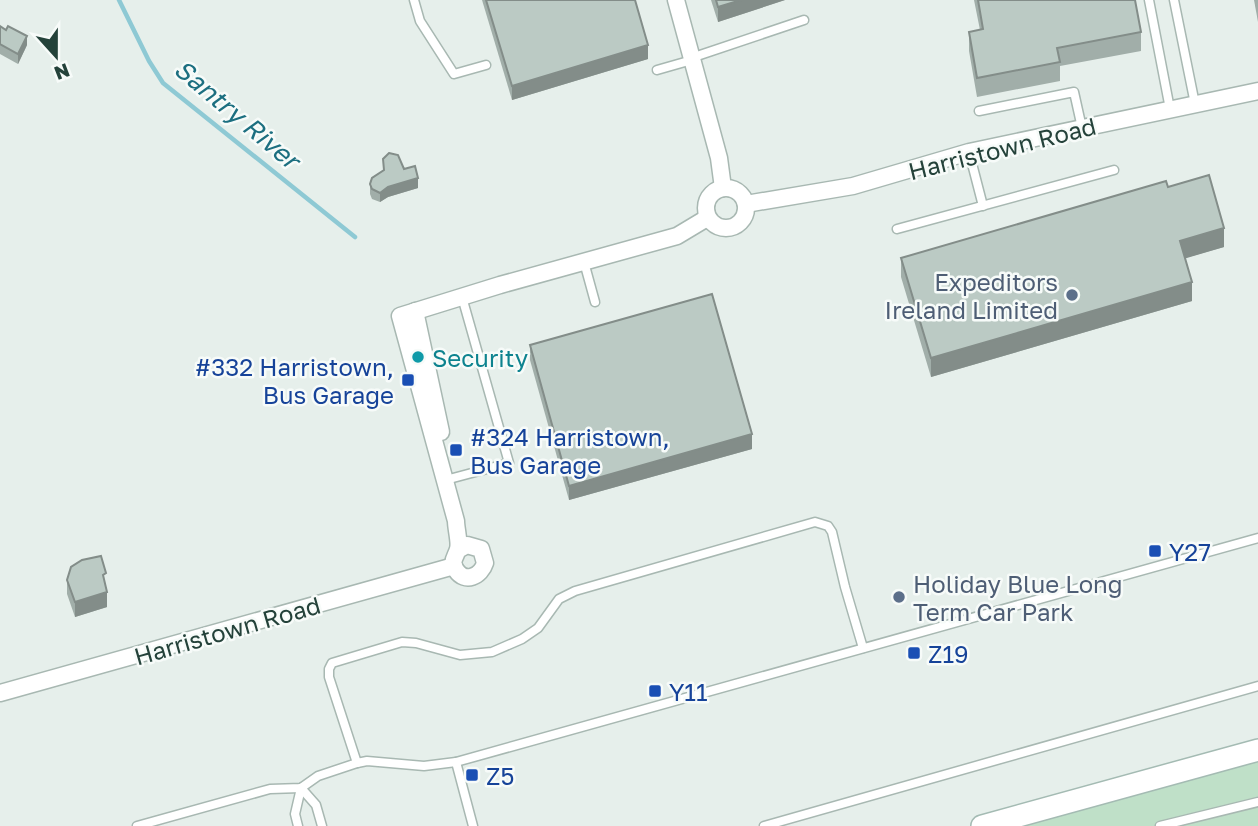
<svg xmlns="http://www.w3.org/2000/svg" width="1258" height="826" viewBox="0 0 1258 826" font-family="'Golos Text',sans-serif">
  <style>
    .green { fill: #bfe0c8 }
    .lines { fill: none; stroke-linecap: round; stroke-linejoin: round }
    .stream { stroke: #8ec9d4; stroke-width: 4.5 }
    .service-casing { stroke: #a8b8b2; stroke-width: 11 }
    .minor-casing { stroke: #a8b8b2; stroke-width: 19 }
    .secondary-casing { stroke: #a4bbb3; stroke-width: 24 }
    .service { stroke: #fff; stroke-width: 8 }
    .minor { stroke: #fff; stroke-width: 16 }
    .secondary { stroke: #fff; stroke-width: 21 }
    .wall { fill: #a1aea9 }
    .shaded-wall { fill: #838d89 }
    .building { fill: #bbcac4; stroke: #838d89; stroke-width: 2 }
    .service-dot { fill: #5c6f8a; stroke: #f7fbf9; stroke-width: 2.5 }
    .culture-dot { fill: #0f9aa8; stroke: #f7fbf9; stroke-width: 2.5 }
    .transit-dot { fill: #1a4fb4; stroke: #f7fbf9; stroke-width: 2.5 }
    .labels { text-anchor: middle; dominant-baseline: central; stroke-width: 5; stroke-linejoin: round; paint-order: stroke }
    .street-label { font-size: 24px; fill: #24423a; stroke: #f7fbf9 }
    .service-label { font-size: 24px; fill: #4e5e75; stroke: #f7fbf9; text-anchor: end }
    .culture-label { font-size: 24px; fill: #0d838f; stroke: #f7fbf9; text-anchor: start }
    .transit-label { font-size: 24px; fill: #164399; stroke: #f7fbf9; text-anchor: start }
    .water-label { font-size: 26px; font-style: italic; fill: #1c6f80; stroke: #f7fbf9 }
  </style>
  <rect width="100%" height="100%" fill="#e6efeb"/>
  <!-- green -->
  <path class="green" d="M1258,759V826H1015Z"/>
  <g class="lines">
    <!-- stream -->
    <path class="stream" d="M119,0L149,61L163,83L355,237"/>
    <!-- service casing -->
    <g class="service-casing">
      <g id="service">
        <path d="M414,0L420,21L454,74L486,65"/>
        <path d="M1149,0L1170,109"/>
        <path d="M1174,0L1195,104"/>
        <path d="M691,58L804,20"/>
        <path d="M657,70L692,60"/>
        <path d="M979,111L1074,92L1082,128"/>
        <path d="M969,152L983,206"/>
        <path d="M897,229L1114,170"/>
        <path d="M584,262L595,302"/>
        <path d="M453,478L509,463L462,297"/>
        <path d="M456,762L473,826"/>
        <path d="M357,763L329,677V669L332,663L402,642L416,643L460,655L492,652L522,639L538,628L559,599L575,591L815,522L828,526L832,532L845,587L863,648"/>
        <path d="M301,788L316,805L322,826"/>
        <path d="M137,826L270,789L301,788L318,776L357,763L367,761L424,766L456,762L1258,538"/>
        <path d="M298,826L295,814L301,788"/>
        <path d="M764,826L1258,686"/>
        <path d="M1160,826L1258,802"/>
      </g>
    </g>
    <!-- minor casing -->
    <g class="minor-casing">
      <g id="minor">
        <path d="M676,0L719,158L723,188"/>
        <circle cx="726" cy="208" r="20"/>
        <path d="M746,204L853,186L969,152L1258,91"/>
        <path d="M415,311L441,432"/>
        <path d="M458,550L467,545L481,549L485,563C481,576 465,584 456,570C450,561 456,557 458,549C460,542 456,529 456,521L400,316L500,285L677,236L707,218"/>
        <path d="M0,693L454,566"/>
      </g>
    </g>
    <!-- secondary casing -->
    <g class="secondary-casing">
      <path id="secondary" d="M982,826L1258,750"/>
    </g>
    <!-- service -->
    <use href="#service" class="service"/>
    <!-- minor -->
    <use href="#minor" class="minor"/>
    <!-- secondary -->
    <use href="#secondary" class="secondary"/>
  </g>
  <!-- wall -->
  <g class="wall">
    <path d="M482,0H635L648,59L512,100Z"/>
    <path d="M711,0H785L718,22Z"/>
    <path d="M974,0H1135L1141,32V51L1060,66V81L977,97L969,51V32L980,30Z"/>
    <path d="M1254,0H1258V22Z"/>
    <path d="M0,26L27,45L18,64L0,54Z"/>
    <path d="M383,159L404,169L418,188L388,197L380,202L372,199L370,194V184L383,171Z"/>
    <path d="M1168,187L1224,247L1185,258L1192,301L931,377L901,277V258Z"/>
    <path d="M530,345L752,449L569,500L530,360Z"/>
    <path d="M67,580L106,587L107,607L75,617L67,594Z"/>
  </g>
  <!-- shaded-wall -->
  <g class="shaded-wall">
    <path d="M741,0H785L718,22V7Z"/>
    <path d="M27,36V45L18,64V54Z"/>
    <path d="M648,45V59L512,100V86Z"/>
    <path d="M418,178V188L388,197L380,202V193L388,187Z"/>
    <path d="M1224,228V247L1180,260V241Z"/>
    <path d="M1192,282V301L931,377V358Z"/>
    <path d="M752,434V449L569,500V486Z"/>
    <path d="M107,592V607L75,617V602Z"/>
  </g>
  <!-- building -->
  <g class="building">
    <path d="M486,0H635L648,45L512,86Z"/>
    <path d="M716,0H741L718,7Z"/>
    <path d="M978,0H1135L1141,32L1057,48L1060,62L977,78L969,32L983,29Z"/>
    <path d="M0,26L6,30L8,26L27,36L18,54L0,44Z"/>
    <path d="M389,153L398,155L404,169L415,166L418,178L388,187L380,193L372,189L370,184L372,178L384,170L383,159Z"/>
    <path d="M1209,175L1224,228L1180,241L1192,282L931,358L901,258L1166,181L1168,187Z"/>
    <path d="M712,294L752,434L569,486L530,345Z"/>
    <path d="M101,556L106,573L103,575L107,592L75,602L67,580L71,567L82,560Z"/>
  </g>
  <!-- markers -->
  <g class="service-dot">
    <circle cx="1072" cy="295" r="7"/>
    <circle cx="899" cy="597" r="7"/>
  </g>
  <circle class="culture-dot" cx="418" cy="357" r="7"/>
  <g class="transit-dot">
    <rect x="401" y="373" width="14" height="14" rx="3.5"/>
    <rect x="449" y="443" width="14" height="14" rx="3.5"/>
    <rect x="1148" y="544" width="14" height="14" rx="3.5"/>
    <rect x="907" y="646" width="14" height="14" rx="3.5"/>
    <rect x="648" y="684" width="14" height="14" rx="3.5"/>
    <rect x="465" y="768" width="14" height="14" rx="3.5"/>
  </g>
  <g class="labels">
    <!-- street labels -->
    <g class="street-label">
      <text transform="translate(1002 148) rotate(-14)">Harristown Road</text>
      <text transform="translate(227 630) rotate(-16)">Harristown Road</text>
    </g>
    <!-- service labels -->
    <g class="service-label">
      <text x="1058" y="281">Expeditors<tspan x="1058" dy="28">Ireland Limited</tspan></text>
      <text x="913" y="583" text-anchor="start">Holiday Blue Long<tspan x="913" dy="28">Term Car Park</tspan></text>
    </g>
    <!-- culture labels -->
    <g class="culture-label">
      <text x="432" y="357">Security</text>
    </g>
    <!-- transit labels -->
    <g class="transit-label">
      <text x="394" y="366" text-anchor="end">#332 Harristown,<tspan x="394" dy="28">Bus Garage</tspan></text>
      <text x="470" y="436">#324 Harristown,<tspan x="470" dy="28">Bus Garage</tspan></text>
      <text x="1169" y="551">Y27</text>
      <text x="928" y="653">Z19</text>
      <text x="669" y="691">Y11</text>
      <text x="486" y="775">Z5</text>
    </g>
    <!-- water labels -->
    <g class="water-label">
      <text transform="translate(237 114) rotate(40)">Santry River</text>
    </g>
  </g>
  <!-- north arrow -->
  <g transform="translate(56 56) rotate(159)" stroke="#f7fbf9" stroke-width="5" paint-order="stroke">
  <path d="M0-5L12 26L0 18L-12 26Z" fill="#24423a"/>
  <text y="-10" font-size="19" font-weight="bold" text-anchor="middle" fill="#24423a">N</text>
  </g>
</svg>
